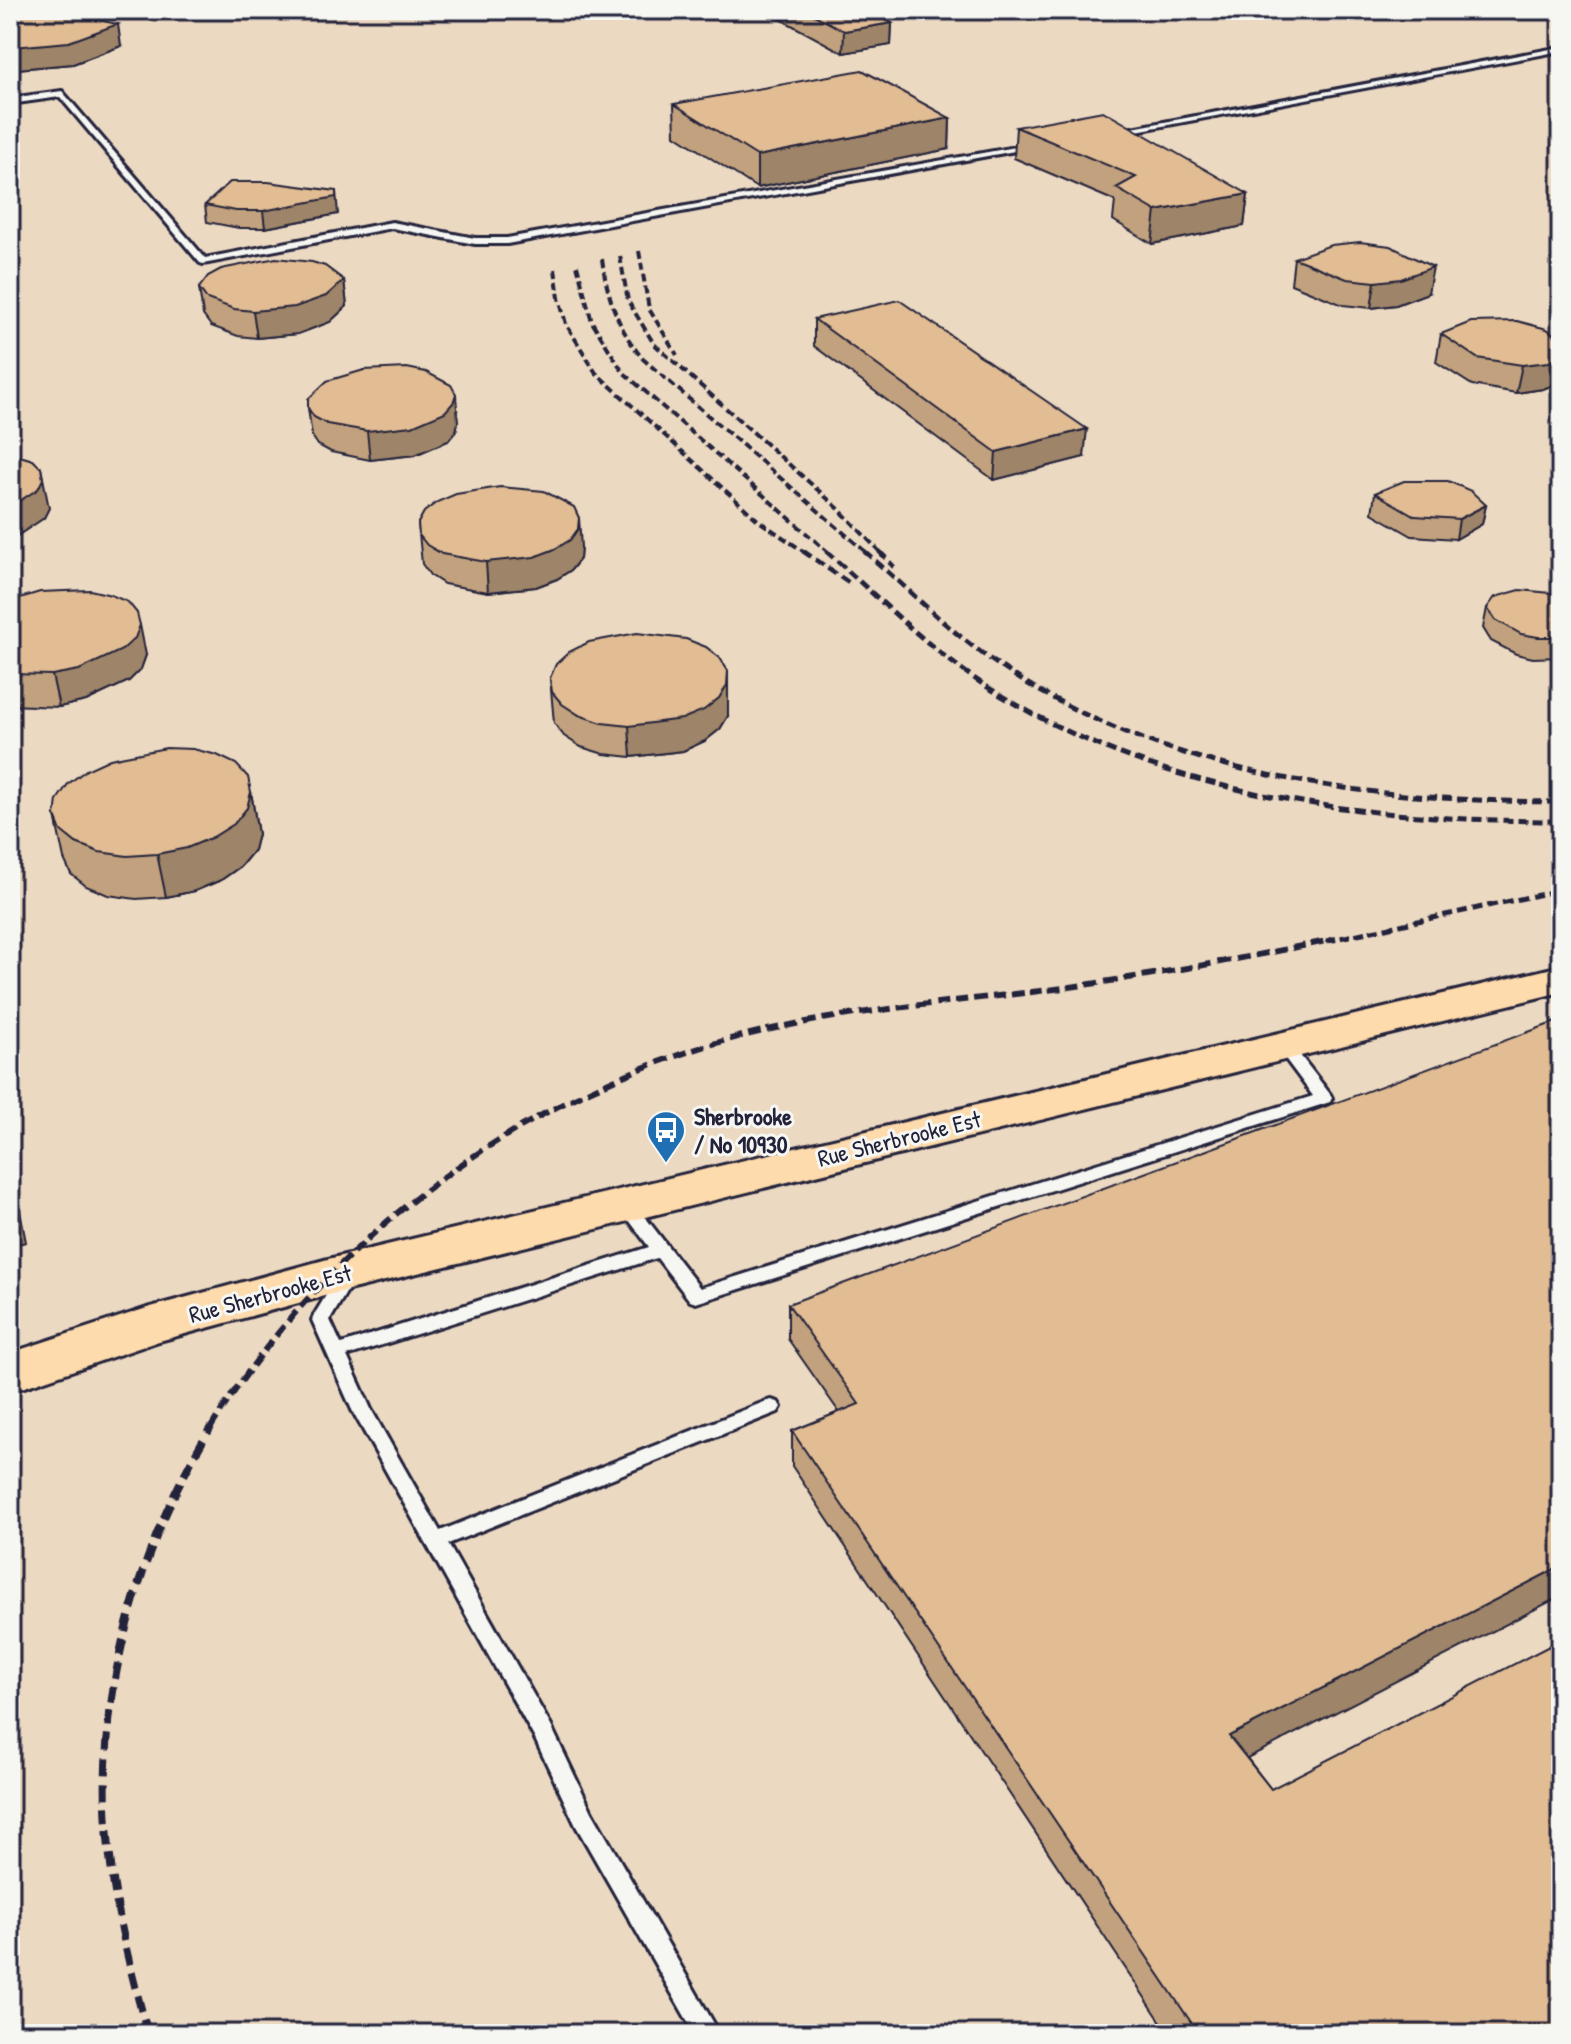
<svg xmlns="http://www.w3.org/2000/svg" width="1571" height="2044" viewBox="0 0 1571 2044" font-family="'Patrick Hand',sans-serif">
  <style>
    .built { fill: #ecd9c2 }
    .lines { fill: none; stroke-linecap: round; stroke-linejoin: round }
    .service-casing { stroke: #22223b; stroke-width: 6 }
    .primary-casing { stroke: #22223b; stroke-width: 6 }
    .service { fill: #f6f6f2; fill-rule: evenodd }
    .primary { fill: #fedbac; fill-rule: evenodd }
    .rail-far3 { stroke: #22223b; stroke-width: 4; stroke-dasharray: 8 4; stroke-linecap: butt }
    .rail-far2 { stroke: #22223b; stroke-width: 5; stroke-dasharray: 10 5; stroke-linecap: butt }
    .rail-far1 { stroke: #22223b; stroke-width: 6; stroke-dasharray: 13 6; stroke-linecap: butt }
    .rail { stroke: #22223b; stroke-width: 8; stroke-dasharray: 16 8; stroke-linecap: butt }
    .wall { fill: #c2a27e; stroke: #22223b; stroke-width: 2 }
    .shaded-wall { fill: #9e8467; stroke: #22223b; stroke-width: 2 }
    .building { fill: #e2bc93; stroke: #22223b; stroke-width: 2 }
    .labels { text-anchor: middle; dominant-baseline: central; stroke-width: 6; stroke-linejoin: round; paint-order: stroke }
    .poi-label { font-size: 24px; font-weight: bold; fill: #22223b; stroke: #f6f6f2; text-anchor: start }
    .street-label { font-size: 24px; fill: #22223b; stroke: #f6f6f2 }
  </style>
  <rect width="100%" height="100%" fill="#f0e5d6"/>
  <filter id="ink" filterUnits="userSpaceOnUse"><feTurbulence type="fractalNoise" baseFrequency=".0125" numOctaves="2"/><feDisplacementMap in="SourceGraphic" scale="16" xChannelSelector="R" yChannelSelector="G"/><feConvolveMatrix kernelMatrix="1 2 1 2 8 2 1 2 1" color-interpolation-filters="sRGB"/></filter>
  <g filter="url(#ink)">
    <!-- built -->
    <path class="built" d="M10,10H1561V893L1553,896L1561,895V2034H10Z"/>
    <g class="lines">
      <!-- service casing -->
      <g class="service-casing">
        <g id="service">
          <path d="M1561,47V51L1115,135L1111,132Z"/>
          <path d="M62,91L205,258L392,222L475,238H507L1033,144L1037,147L507,244H475L392,228L203,264L200,263L60,97L10,104V98Z"/>
          <path d="M1283,1040L1289,1041L1330,1094L1332,1098L1330,1102L696,1303L690,1301L657,1258L347,1356L371,1409L440,1531L764,1402L771,1400L778,1402L781,1407L778,1412L448,1544L551,1726L592,1812L720,2034H695L576,1826L535,1739L352,1410L312,1320L314,1315L342,1269H354L357,1274L330,1320L341,1344L649,1247L617,1204L620,1200H632L700,1288L1313,1096L1275,1045Z"/>
        </g>
      </g>
      <!-- primary casing -->
      <g class="primary-casing">
        <path id="primary" d="M1561,966V992L328,1295L159,1341L10,1392V1353L147,1308L328,1259Z"/>
      </g>
      <!-- service -->
      <use href="#service" class="service"/>
      <!-- primary -->
      <use href="#primary" class="primary"/>
      <!-- rail-far3 -->
      <g class="rail-far3">
        <path d="M639,251L649,309L677,355"/>
        <path d="M620,256L628,301L654,344L838,508L881,553"/>
        <path d="M602,259C607,297 618,329 643,359L867,553"/>
        <path d="M577,265L592,322L623,372L829,553"/>
        <path d="M555,269L559,298L566,324L596,373L759,521L806,553"/>
      </g>
      <!-- rail-far2 -->
      <g class="rail-far2">
        <path d="M803,551L849,583"/>
        <path d="M826,551C879,598 929,650 989,688C1158,796 1364,821 1561,821"/>
        <path d="M864,551C904,585 942,624 983,654C1149,775 1362,801 1561,802"/>
        <path d="M879,551L894,567"/>
        <path d="M1326,941L1561,890"/>
      </g>
      <!-- rail-far1 -->
      <path class="rail-far1" d="M210,1429C325,1241 513,1099 727,1040C836,1010 951,1003 1063,988C1155,975 1245,958 1336,939"/>
      <!-- rail -->
      <path class="rail" d="M148,2034C130,1970 114,1905 108,1838C95,1695 137,1549 211,1427"/>
    </g>
    <!-- wall -->
    <g class="wall">
      <path d="M764,10H867L892,23L891,45L843,53Z"/>
      <path d="M10,11L121,46L73,64L17,69L10,68Z"/>
      <path d="M674,104L950,118L949,149L757,188L675,135Z"/>
      <path d="M1016,127L1248,194L1244,226L1152,244L1113,220L1115,201L1014,158Z"/>
      <path d="M205,205L338,214L265,228H239L207,222Z"/>
      <path d="M1294,258L1428,293L1396,305L1371,308L1343,305L1291,284Z"/>
      <path d="M344,280L347,306L330,322L298,334L257,338L238,336L211,326L203,315L199,288Z"/>
      <path d="M814,319L1084,457L994,480L814,346Z"/>
      <path d="M1441,334L1561,340V382L1543,389L1516,393L1472,385L1436,362Z"/>
      <path d="M308,408L458,422L456,431L448,441L415,455L370,460L331,452L318,445L312,436Z"/>
      <path d="M1375,493L1486,505L1482,524L1456,539L1412,536L1372,513Z"/>
      <path d="M418,523L581,547L580,559L571,570L557,579L536,587L488,592L444,584L430,575L422,564Z"/>
      <path d="M1561,594V657L1533,658L1516,654L1491,641L1483,628L1487,608Z"/>
      <path d="M10,601L146,655L141,669L129,681L86,701L59,707L10,705Z"/>
      <path d="M550,678L728,716L720,729L705,741L683,751L631,757L604,754L581,747L564,736L554,723Z"/>
      <path d="M251,792L258,834L254,850L241,866L221,880L195,891L166,897L136,899L108,895L86,886L71,874L64,859L55,816Z"/>
      <path d="M788,1304L1247,1758L1271,1789L1561,2034H1169L792,1466V1431L839,1412L788,1339Z"/>
    </g>
    <!-- shaded-wall -->
    <g class="shaded-wall">
      <path d="M892,23L891,45L843,53L844,31Z"/>
      <path d="M118,24L121,46L73,64L17,69L13,47Z"/>
      <path d="M950,118L949,149L757,188V156Z"/>
      <path d="M336,191L338,214L265,228L263,211Z"/>
      <path d="M1248,194L1244,226L1152,244L1156,211Z"/>
      <path d="M1433,267L1428,293L1396,305L1371,308L1375,282Z"/>
      <path d="M344,280L347,306L330,322L298,334L257,338L253,311Z"/>
      <path d="M1561,357V382L1543,389L1516,393L1522,365Z"/>
      <path d="M456,394L458,422L456,431L448,441L415,455L370,460L367,431Z"/>
      <path d="M1087,429L1084,457L994,480L996,452Z"/>
      <path d="M41,468L49,508L44,518L14,538L10,539V507Z"/>
      <path d="M1486,505L1482,524L1456,539L1459,519Z"/>
      <path d="M579,518L581,547L580,559L571,570L557,579L536,587L488,592L486,562Z"/>
      <path d="M140,625L146,655L141,669L129,681L86,701L59,707L52,675Z"/>
      <path d="M728,671V716L720,729L705,741L683,751L631,757L629,726Z"/>
      <path d="M251,792L258,834L254,850L241,866L221,880L195,891L166,897L157,854Z"/>
      <path d="M11,1173L17,1196L26,1242L10,1246Z"/>
      <path d="M1561,1566V1596L1222,1771L1229,1736Z"/>
    </g>
    <!-- building -->
    <g class="building">
      <path d="M805,10H867L892,23L844,31Z"/>
      <path d="M10,11L66,14L118,24L69,42L13,47L10,46Z"/>
      <path d="M862,70L950,118L757,156L674,104Z"/>
      <path d="M1103,111L1248,194L1156,211L1116,188L1136,177L1016,127Z"/>
      <path d="M230,182H268L336,191V197L263,211H236L205,205Z"/>
      <path d="M1360,242L1390,246L1433,267L1401,279L1375,282L1347,279L1294,258L1331,245Z"/>
      <path d="M276,258L312,262L325,266L344,280L326,296L295,307L253,311L234,309L207,299L199,288L208,276L221,269Z"/>
      <path d="M899,300L1087,429L996,452L814,319Z"/>
      <path d="M1517,321L1547,329L1561,340V357L1549,362L1522,365L1477,358L1441,334L1471,322Z"/>
      <path d="M407,368L426,372L451,385L456,394L453,403L445,412L412,426L367,431L327,424L314,417L308,408V399L327,381L364,370Z"/>
      <path d="M10,453L33,460L41,468L43,479L38,489L10,507Z"/>
      <path d="M1404,481H1448L1471,491L1486,505L1459,519L1415,516L1375,493Z"/>
      <path d="M500,487L544,491L574,507L579,518L578,529L570,540L555,549L534,557L486,562L442,554L427,545L419,535L418,523L424,512L437,502L456,494Z"/>
      <path d="M90,590L111,595L128,602L137,613L140,625L135,638L122,650L79,670L52,675L10,674V601L40,592Z"/>
      <path d="M1520,590L1561,594V637H1538L1521,634L1496,620L1487,608L1495,597Z"/>
      <path d="M637,633L686,639L706,647L720,658L728,671L727,685L719,698L704,710L682,719L629,726L602,723L579,715L562,704L552,692L550,678L556,664L569,652L589,642Z"/>
      <path d="M166,748L193,749L217,755L236,764L248,777L251,792L247,808L234,824L213,837L187,848L157,854L127,856L99,852L76,843L61,831L55,816L57,800L68,784L86,770L110,759Z"/>
      <path d="M1561,1020V1566L1229,1736L1271,1789L1561,1640V2034H1199L792,1431L859,1404L788,1304Z"/>
      <path d="M10,1173H11L20,1219L10,1221Z"/>
    </g>
  </g>
  <!-- icons -->
  <defs>
    <g id="bus-pin" transform="scale(2)"><path d="M0 17L-7.5 6A9.5 9.5 0 1 1 7.5 6Z" fill="#1f6fb2" stroke="#f6f6f2"/><path d="M-5-6H5V4H4V6H2V4H-2V6H-4V4H-5ZM-3.5-4V0h7V-4ZM-3.5 1.2v1.5H-2V1.2ZM2 1.2v1.5H3.5V1.2Z" fill="#fff"/></g>
  </defs>
  <g fill-rule="evenodd">
    <use href="#bus-pin" x="666" y="1130"/>
  </g>
  <g class="labels">
    <!-- poi labels -->
    <g class="poi-label">
      <text x="694" y="1116">Sherbrooke<tspan x="694" dy="28">/ No 10930</tspan></text>
    </g>
    <!-- street labels -->
    <g class="street-label">
      <text transform="translate(899 1138) rotate(-14)">Rue Sherbrooke Est</text>
      <text transform="translate(270 1293) rotate(-15)">Rue Sherbrooke Est</text>
    </g>
  </g>
  <!-- margin -->
  <rect width="1571" height="2044" fill="none" stroke="#f6f6f2" stroke-width="40"/>
  <rect x="20" y="20" width="1531" height="2004" fill="none" stroke="#22223b" stroke-width="3" filter="url(#ink)"/>
</svg>
